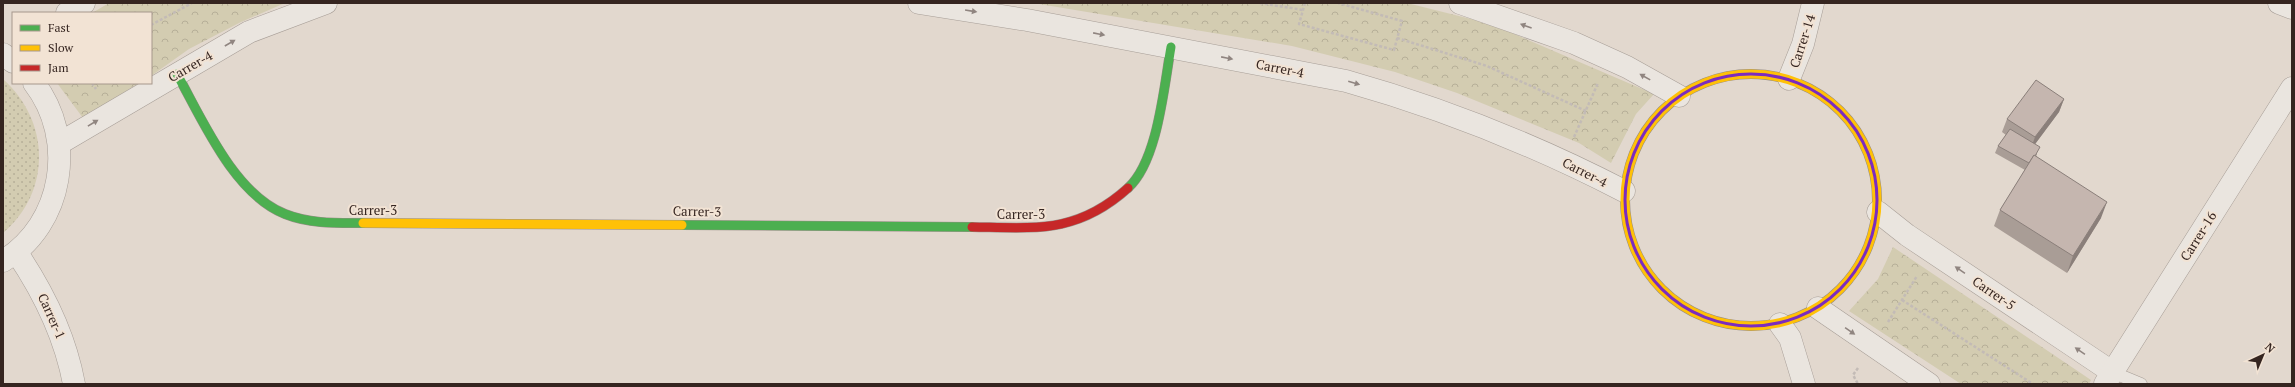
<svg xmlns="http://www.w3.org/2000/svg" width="2295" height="387" viewBox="0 0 2295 387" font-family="'PT Serif',serif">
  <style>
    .grass { fill: url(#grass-dots) }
    .park { fill: url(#park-crowns) }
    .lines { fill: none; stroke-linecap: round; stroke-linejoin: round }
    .lane-casing { stroke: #a79e97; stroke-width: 13 }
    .street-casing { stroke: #a79e97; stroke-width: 23 }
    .fast-casing { stroke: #978d86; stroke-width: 10 }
    .slow-casing { stroke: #978d86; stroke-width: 10 }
    .jam-casing { stroke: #978d86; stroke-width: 10 }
    .path { stroke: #c3bbb6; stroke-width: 2.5; stroke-dasharray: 3 2; stroke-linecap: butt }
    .lane { stroke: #eae5df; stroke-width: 12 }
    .street { stroke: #eae5df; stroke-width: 22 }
    .fast { stroke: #4caf50; stroke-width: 9 }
    .slow { stroke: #ffc107; stroke-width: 9 }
    .jam { stroke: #c62828; stroke-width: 9 }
    .wall { fill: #a99d96 }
    .shaded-wall { fill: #8a7f7a }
    .building { fill: #c5b6af; stroke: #8a7f7a }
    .oneway { fill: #908580 }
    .marked { fill: none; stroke: #7b2cbf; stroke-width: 3; stroke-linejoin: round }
    .labels { text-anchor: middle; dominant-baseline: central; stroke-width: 4; stroke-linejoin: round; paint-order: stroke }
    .street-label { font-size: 13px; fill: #352520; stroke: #f2e3d4 }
  </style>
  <defs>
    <pattern id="grass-dots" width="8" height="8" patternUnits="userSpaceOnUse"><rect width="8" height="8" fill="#d3ccb1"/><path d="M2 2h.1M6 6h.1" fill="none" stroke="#b6af98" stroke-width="1.8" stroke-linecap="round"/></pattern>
    <pattern id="park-crowns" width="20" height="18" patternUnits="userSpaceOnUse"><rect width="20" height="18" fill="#d3ccb1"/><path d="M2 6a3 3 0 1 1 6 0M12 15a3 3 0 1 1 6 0" fill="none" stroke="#b6af98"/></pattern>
  </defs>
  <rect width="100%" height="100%" fill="#e2d8ce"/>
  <!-- grass -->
  <path class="grass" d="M3,79C50,121 52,191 3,233Z"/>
  <!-- park -->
  <g class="park">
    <path d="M109,3H285L241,22L189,49L151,76V13H92Z"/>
    <path d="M1033,3H1407L1491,24L1654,94L1636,114L1611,163L1579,143L1457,93L1395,72L1292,46Z"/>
    <path d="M57,83H139L83,118Z"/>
    <path d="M1893,247L2091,380L2089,384H1961L1849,311L1878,279Z"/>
  </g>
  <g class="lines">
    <!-- lane casing -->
    <g class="lane-casing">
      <path id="lane" d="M2112,372L2141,384"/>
    </g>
    <!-- street casing -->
    <g class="street-casing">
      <g id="street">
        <path d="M919,3L1027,20L1346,81C1442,108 1535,145 1624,191"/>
        <path d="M1460,3L1574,43L1627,67L1679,96"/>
        <path d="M2279,3L2292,8"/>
        <path d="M67,13L84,3"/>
        <path d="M3,54L13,62"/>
        <path d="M1789,79L1803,44L1813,3"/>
        <path d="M60,143L249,32L326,3"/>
        <path d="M1878,212L1907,235L2112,372"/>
        <path d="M17,253C44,293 65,335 74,384"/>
        <path d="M3,261C64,224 77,139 34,83"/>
        <path d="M1818,308L1929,384"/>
        <path d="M1780,324L1790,338L1804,384"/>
        <path d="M2105,384L2292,88"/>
      </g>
    </g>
    <!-- fast casing -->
    <g class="fast-casing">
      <g id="fast">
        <path d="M177,74C202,119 234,194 285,214C310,224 337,223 363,223"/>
        <path d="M1128,188C1158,161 1164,86 1171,47"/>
        <path d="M682,225L972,227"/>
      </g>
    </g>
    <!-- slow casing -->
    <g class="slow-casing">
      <g id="slow">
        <circle cx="1751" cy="200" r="126"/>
        <path d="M363,223L682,225"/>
      </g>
    </g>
    <!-- jam casing -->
    <g class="jam-casing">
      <path id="jam" d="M972,227C1035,228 1077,234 1128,188"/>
    </g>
    <!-- path -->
    <g class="path">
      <path d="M1260,3L1303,10"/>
      <path d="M1305,3L1299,24L1394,50L1402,21L1338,3"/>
      <path d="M151,25L192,3"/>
      <path d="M1397,38L1487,66L1586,111"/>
      <path d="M92,83L96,89"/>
      <path d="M1574,137L1598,83"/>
      <path d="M1902,300L2033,384"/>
      <path d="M1888,322L1917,276"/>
      <path d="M1858,368L1853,375L1858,384"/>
    </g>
    <!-- lane -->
    <use href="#lane" class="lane"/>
    <!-- street -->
    <use href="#street" class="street"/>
    <!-- fast -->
    <use href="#fast" class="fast"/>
    <!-- slow -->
    <use href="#slow" class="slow"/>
    <!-- jam -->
    <use href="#jam" class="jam"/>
  </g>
  <!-- wall -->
  <path class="wall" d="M2064,99L2059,112L2035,144L2037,155L2036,156L2101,218L2067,273L1994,226L2000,210L2025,170L1995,153L1998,146L2006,135L2002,132L2007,119Z"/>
  <!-- shaded-wall -->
  <g class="shaded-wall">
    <path d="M2064,99L2059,112L2030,151L2035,137Z"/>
    <path d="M2107,202L2101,218L2067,273L2073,256Z"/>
  </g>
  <!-- building -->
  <g class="building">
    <path d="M2036,80L2064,99L2035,137L2007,119Z"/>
    <path d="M2010,129L2040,147L2035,156L2034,155L2029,163L1998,146Z"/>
    <path d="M2034,155L2107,202L2073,256L2000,210Z"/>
  </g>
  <!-- one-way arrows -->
  <defs><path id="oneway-solid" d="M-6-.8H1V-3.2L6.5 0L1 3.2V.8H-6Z"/></defs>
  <g class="oneway">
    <use href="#oneway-solid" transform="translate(971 11) rotate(9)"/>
    <use href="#oneway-solid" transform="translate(1526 26) rotate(-160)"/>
    <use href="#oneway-solid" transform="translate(1099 34) rotate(11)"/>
    <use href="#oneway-solid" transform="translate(230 43) rotate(-30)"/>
    <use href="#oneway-solid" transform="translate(1227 58) rotate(11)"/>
    <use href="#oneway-solid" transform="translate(1645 77) rotate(-151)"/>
    <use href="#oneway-solid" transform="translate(1354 83) rotate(16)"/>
    <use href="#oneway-solid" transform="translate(93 123) rotate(-31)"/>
    <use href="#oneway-solid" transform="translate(1960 270) rotate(-146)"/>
    <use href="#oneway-solid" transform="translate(1850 331) rotate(35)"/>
    <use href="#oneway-solid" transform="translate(2080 351) rotate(-146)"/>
  </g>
  <!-- marked area -->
  <path class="marked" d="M1625 200a126 126 0 1 1 252 0a126 126 0 1 1-252 0Z"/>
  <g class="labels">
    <!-- street labels -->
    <g class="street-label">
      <text transform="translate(1802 41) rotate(-72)">Carrer-14</text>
      <text transform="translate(190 66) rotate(-30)">Carrer-4</text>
      <text transform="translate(1280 68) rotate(11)">Carrer-4</text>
      <text transform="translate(1585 172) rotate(27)">Carrer-4</text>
      <text x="373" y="210">Carrer-3</text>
      <text transform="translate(697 211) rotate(1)">Carrer-3</text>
      <text x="1021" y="214">Carrer-3</text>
      <text transform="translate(2198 236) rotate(-58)">Carrer-16</text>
      <text transform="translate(1994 293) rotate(34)">Carrer-5</text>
      <text transform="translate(52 316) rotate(66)">Carrer-1</text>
    </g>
  </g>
  <!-- border -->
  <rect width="2295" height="387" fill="none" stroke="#352520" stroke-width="8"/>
  <!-- legend -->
  <rect x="12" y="12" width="140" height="72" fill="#f2e3d4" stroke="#a6978c"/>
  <rect x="20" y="25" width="20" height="6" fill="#4caf50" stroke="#a6978c"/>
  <text x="48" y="32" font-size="12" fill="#352520">Fast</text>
  <rect x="20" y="45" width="20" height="6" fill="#ffc107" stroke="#a6978c"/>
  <text x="48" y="52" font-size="12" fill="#352520">Slow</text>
  <rect x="20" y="65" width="20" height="6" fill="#c62828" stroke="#a6978c"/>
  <text x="48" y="72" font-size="12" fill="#352520">Jam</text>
  <!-- north arrow -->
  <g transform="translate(2263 355) rotate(44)" stroke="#f2e3d4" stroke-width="3" paint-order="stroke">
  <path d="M0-3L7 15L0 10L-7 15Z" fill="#352520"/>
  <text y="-6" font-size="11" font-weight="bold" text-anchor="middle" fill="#352520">N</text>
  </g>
</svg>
